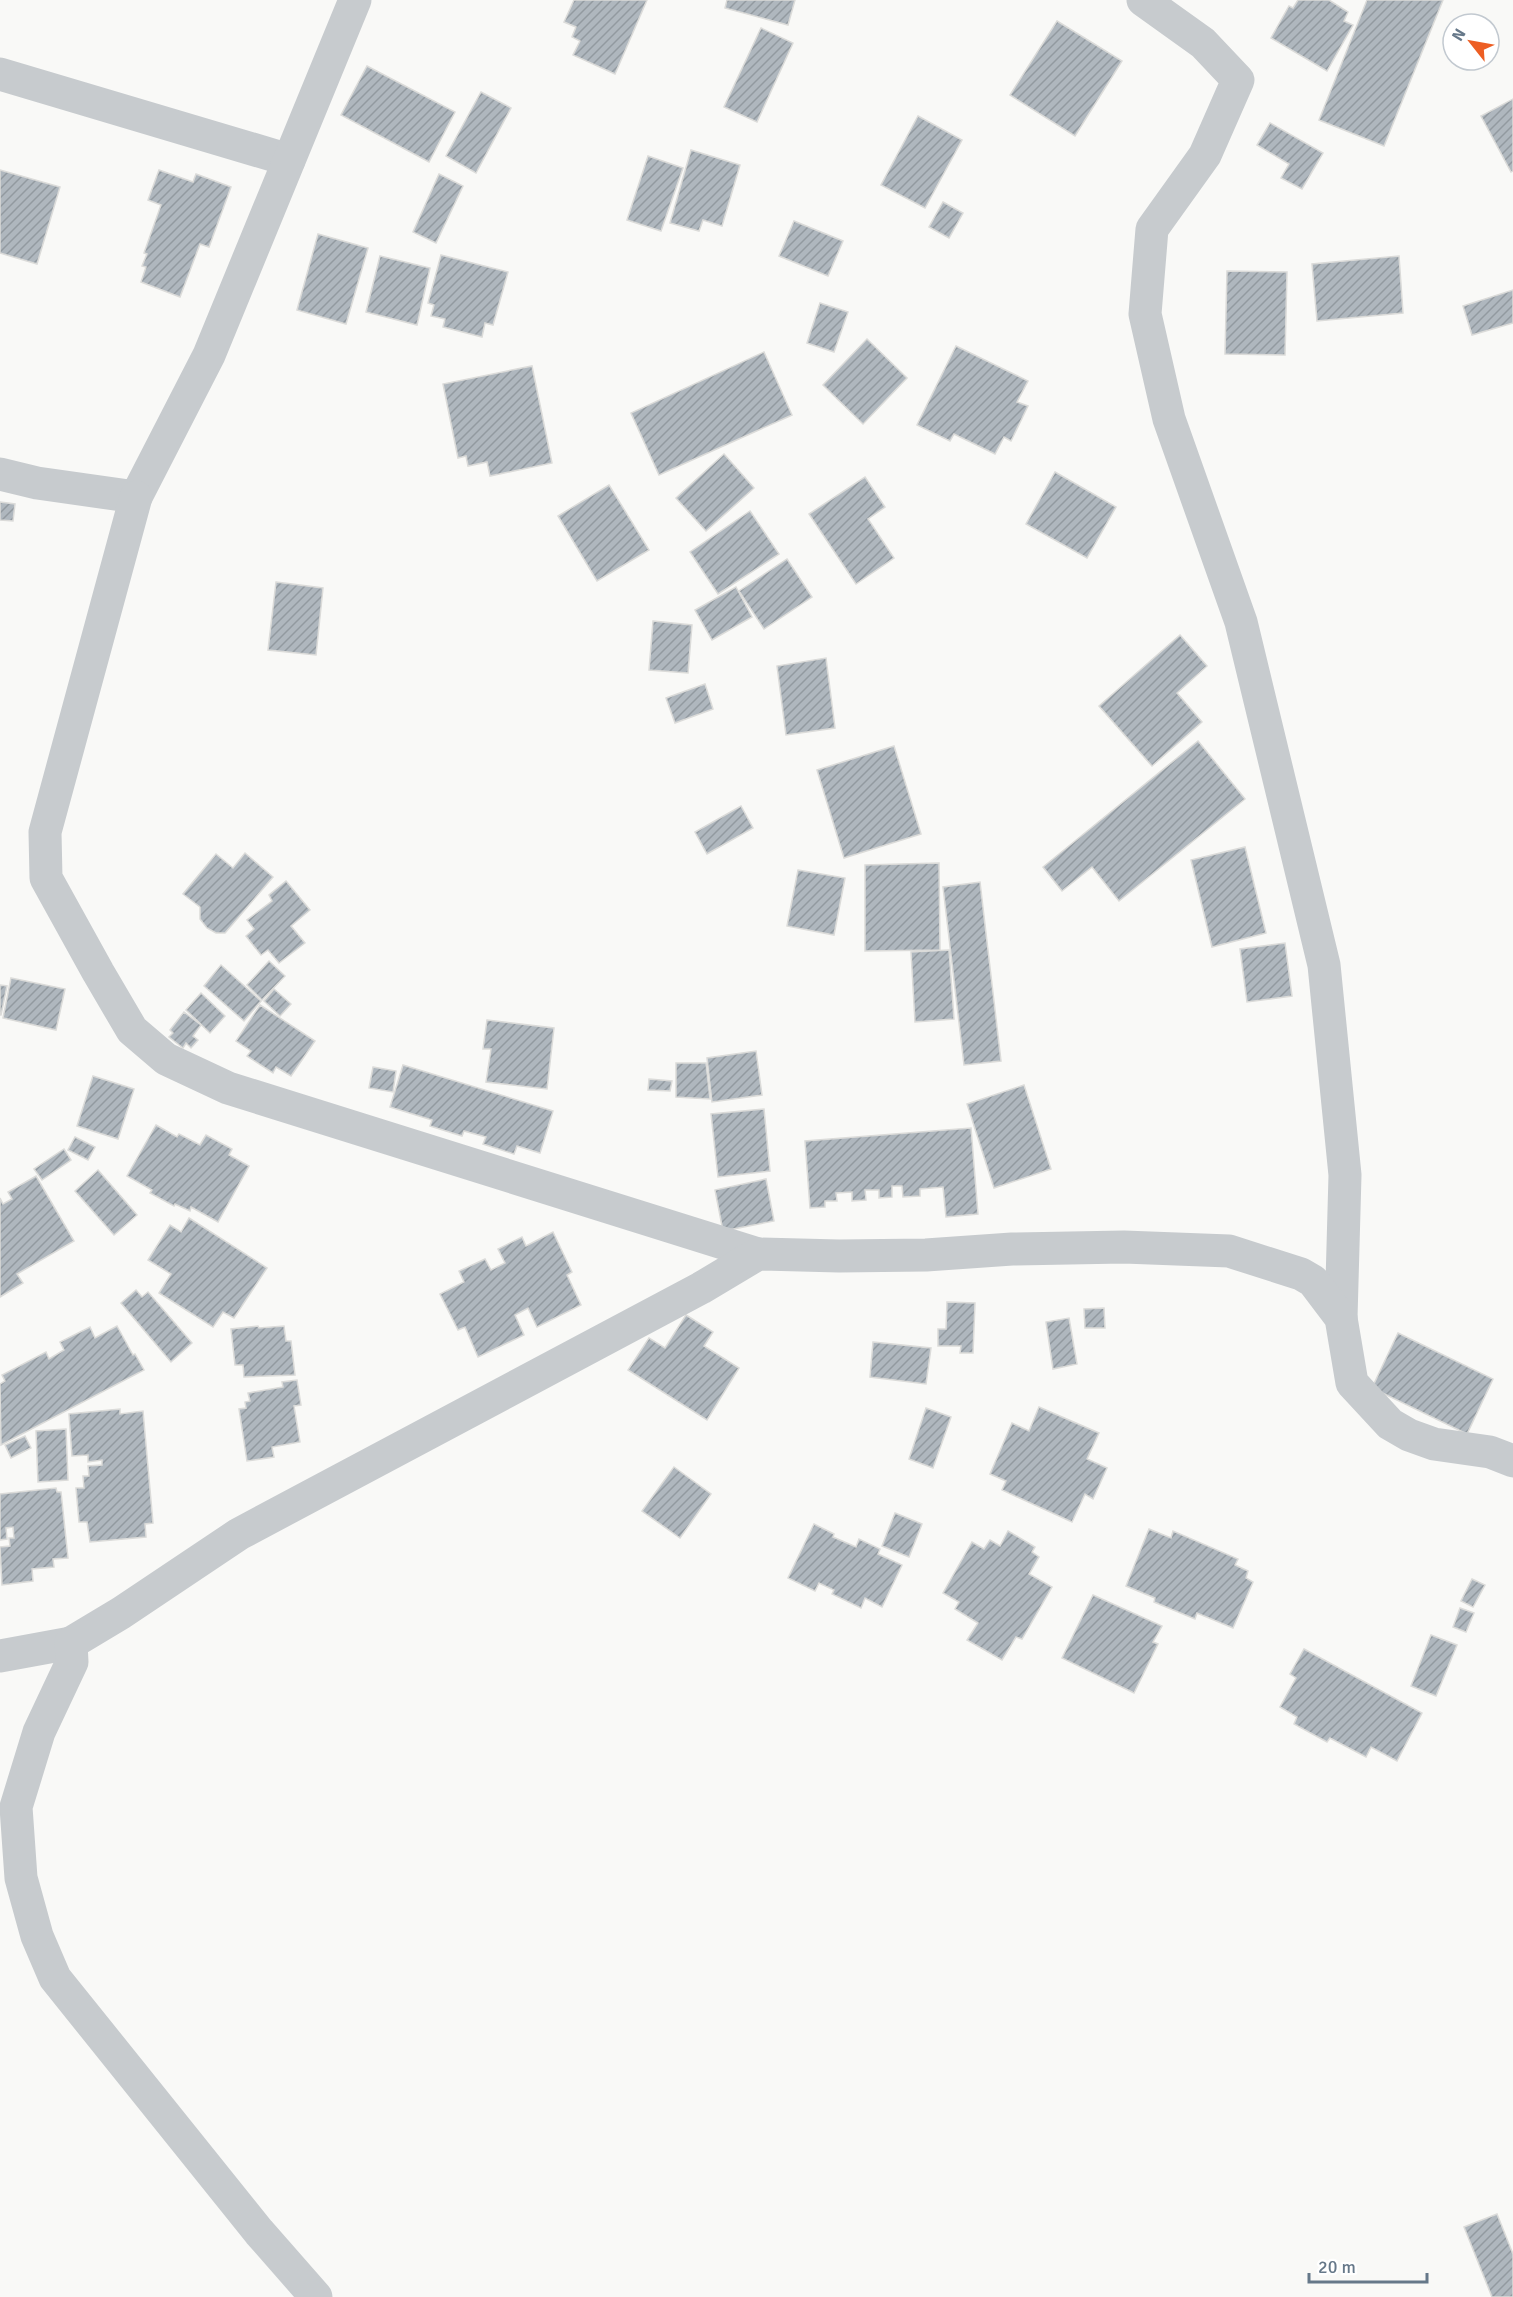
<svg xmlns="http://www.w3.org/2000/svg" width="1513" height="2297" viewBox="0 0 1513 2297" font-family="Signika,sans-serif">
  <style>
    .building { fill: url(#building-hatch); stroke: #dbdbd9; stroke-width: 1.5 }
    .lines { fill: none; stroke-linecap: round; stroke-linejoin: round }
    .street { stroke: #c7cbce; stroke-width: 33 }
  </style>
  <defs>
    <pattern id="building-hatch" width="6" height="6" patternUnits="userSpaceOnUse" patternTransform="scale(1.5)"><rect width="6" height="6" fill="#afb7be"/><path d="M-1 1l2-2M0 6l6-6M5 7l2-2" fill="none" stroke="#929aa0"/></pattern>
  </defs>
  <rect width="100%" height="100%" fill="#f9f9f7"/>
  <!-- building -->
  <g class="building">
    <path d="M574,0H647L615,74L573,55L580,41L572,37L576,27L564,22Z"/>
    <path d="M727,0H795L788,25L725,8Z"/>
    <path d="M1298,0H1329L1348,12L1344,21L1353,25L1327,71L1271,38L1289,6L1293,8Z"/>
    <path d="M1367,0H1443L1384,146L1319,120Z"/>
    <path d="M1057,21L1122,61L1075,136L1010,95Z"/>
    <path d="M761,28L793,43L757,122L724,107Z"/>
    <path d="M367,66L455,112L429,162L341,115Z"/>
    <path d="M481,92L511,108L476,173L446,156Z"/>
    <path d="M1513,99V171L1511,172L1481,116Z"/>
    <path d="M918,116L962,140L925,208L881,185Z"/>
    <path d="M1270,123L1323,153L1302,189L1281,178L1289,164L1257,145Z"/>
    <path d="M691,150L740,165L722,226L703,220L699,231L670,223Z"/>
    <path d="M648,156L683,168L661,231L627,220Z"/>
    <path d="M0,170L60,187L37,264L0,253Z"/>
    <path d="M159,170L193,182L196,174L231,187L209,247L200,244L180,297L141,282L146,267L142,266L147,254L144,253L161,205L148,200Z"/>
    <path d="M439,174L463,186L436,243L413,232Z"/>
    <path d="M943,202L963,213L949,238L929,227Z"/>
    <path d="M794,221L843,241L828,276L779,256Z"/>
    <path d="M318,234L368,248L346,324L297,310Z"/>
    <path d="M441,255L508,272L493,325L485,323L482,337L443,327L445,319L431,316L434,305L428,303Z"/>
    <path d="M380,256L430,268L417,325L366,312Z"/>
    <path d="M1399,256L1403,313L1317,321L1312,264Z"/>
    <path d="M1227,271L1287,272L1285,355L1225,354Z"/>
    <path d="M1513,290V323L1472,335L1463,306Z"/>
    <path d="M820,303L848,312L834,352L807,343Z"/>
    <path d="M867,339L907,378L863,424L823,385Z"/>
    <path d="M956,346L1028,381L1017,402L1028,406L1011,441L1004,437L995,454L954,434L950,441L917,425Z"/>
    <path d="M764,352L792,415L659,475L631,413Z"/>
    <path d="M532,366L552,463L490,476L487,462L468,466L466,456L458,458L443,384Z"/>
    <path d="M724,454L754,488L706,531L676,498Z"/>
    <path d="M1055,472L1116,507L1087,558L1026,524Z"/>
    <path d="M865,477L885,507L868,519L894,558L856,584L809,514Z"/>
    <path d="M609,485L649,550L597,581L558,516Z"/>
    <path d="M0,502L15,504L13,521L0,520Z"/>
    <path d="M750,511L779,554L718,594L690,552Z"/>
    <path d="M787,559L812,597L764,629L739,591Z"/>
    <path d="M276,582L323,588L316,655L268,650Z"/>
    <path d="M736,587L752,617L712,640L695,610Z"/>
    <path d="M653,621L692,625L688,673L649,670Z"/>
    <path d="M1180,635L1207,666L1177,693L1202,722L1152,766L1099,706Z"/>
    <path d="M826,658L835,728L786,735L777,666Z"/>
    <path d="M705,684L713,709L675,723L666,698Z"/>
    <path d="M1198,741L1245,799L1119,901L1092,867L1062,891L1043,867Z"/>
    <path d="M894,746L921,834L844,858L817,770Z"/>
    <path d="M741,806L753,828L707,854L695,832Z"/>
    <path d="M1245,847L1266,933L1212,947L1191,860Z"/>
    <path d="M245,853L273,877L225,933H216L207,928L200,919V907L183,894L216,854L233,868Z"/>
    <path d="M939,863L940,950L865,951V865Z"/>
    <path d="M798,870L845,878L834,935L787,926Z"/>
    <path d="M286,881L310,910L291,926L305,943L279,963L268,950L261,955L246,936L254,929L247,920L272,901L269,895Z"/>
    <path d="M980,882L1001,1061L964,1065L943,887Z"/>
    <path d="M1285,943L1292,996L1247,1002L1240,949Z"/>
    <path d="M949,950L954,1019L915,1022L911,952Z"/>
    <path d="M269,961L285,976L262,1000L247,985Z"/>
    <path d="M221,965L261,1001L244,1021L204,986Z"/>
    <path d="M11,978L65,989L56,1030L3,1018Z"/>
    <path d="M0,985L7,986L1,1015H0Z"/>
    <path d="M274,989L291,1004L280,1016L264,1001Z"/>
    <path d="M201,993L225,1016L210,1033L186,1010Z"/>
    <path d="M260,1005L315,1041L291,1076L276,1067L273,1073L247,1056L251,1051L236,1041Z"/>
    <path d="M184,1012L201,1025L193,1036L198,1040L191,1048L186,1043L183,1048L169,1037L173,1033L170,1030Z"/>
    <path d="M487,1020L554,1028L547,1089L486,1082L491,1049H483Z"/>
    <path d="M756,1051L762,1095L712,1102L707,1058Z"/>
    <path d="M676,1063H706L710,1099L676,1097Z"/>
    <path d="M403,1065L553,1111L540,1153L517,1146L514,1154L483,1144L486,1137L464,1131L462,1136L430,1126L432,1120L390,1107Z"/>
    <path d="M373,1067L396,1071L393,1092L369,1088Z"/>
    <path d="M93,1076L134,1089L118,1139L77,1126Z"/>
    <path d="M649,1079L672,1081L670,1091L648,1090Z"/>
    <path d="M1024,1085L1051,1169L994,1188L967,1104Z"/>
    <path d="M764,1109L770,1171L718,1177L711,1114Z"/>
    <path d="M156,1125L177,1137L179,1134L200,1145L206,1135L232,1149L229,1155L249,1166L218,1222L191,1207L190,1211L175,1204L174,1206L150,1193L152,1190L127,1176Z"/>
    <path d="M971,1128L978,1214L946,1217L943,1187L920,1189V1196L903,1197L902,1186H892V1197L879,1198V1190H865L866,1200L852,1201V1192L836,1193L837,1201H825V1207L810,1208L805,1141Z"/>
    <path d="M75,1137L95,1147L88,1160L68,1150Z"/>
    <path d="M64,1149L71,1160L42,1180L34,1169Z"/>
    <path d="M98,1170L137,1215L114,1235L75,1191Z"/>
    <path d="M36,1176L74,1241L17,1274L23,1283L0,1297V1198L3,1204L12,1199L8,1192Z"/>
    <path d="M766,1179L774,1221L723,1231L715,1190Z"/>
    <path d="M189,1218L267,1268L234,1318L223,1312L213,1327L159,1293L171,1274L148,1260L170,1225L181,1232Z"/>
    <path d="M553,1232L572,1272L567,1275L581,1305L537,1327L528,1308L515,1315L524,1335L478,1357L465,1327L458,1330L440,1294L464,1282L459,1271L485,1259L491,1270L505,1263L498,1249L522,1237L526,1246Z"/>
    <path d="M136,1290L142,1297L148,1292L192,1343L171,1362L121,1303Z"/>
    <path d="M947,1302L975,1303L973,1353H960L961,1346H938V1329H946Z"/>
    <path d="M1104,1308L1105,1328H1085L1084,1309Z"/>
    <path d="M686,1315L713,1332L704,1346L739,1368L707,1420L628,1370L649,1338L665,1348Z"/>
    <path d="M1069,1318L1077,1364L1053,1369L1046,1322Z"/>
    <path d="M117,1326L133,1355L135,1354L144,1370L1,1445L0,1384L5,1381L2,1375L46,1352L49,1359L64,1350L60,1342L90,1327L95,1338Z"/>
    <path d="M258,1326L259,1328L284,1326L286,1341H291L295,1375L244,1377L243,1365H235L231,1329Z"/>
    <path d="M1398,1333L1493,1379L1467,1434L1372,1388Z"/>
    <path d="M873,1342L931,1348L926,1384L870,1377Z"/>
    <path d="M297,1380L301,1405L294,1406L300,1442L272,1447L274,1457L247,1461L239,1409L246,1408L245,1402L250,1401L248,1393L283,1387L282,1382Z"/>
    <path d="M1039,1407L1099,1433L1087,1459L1107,1468L1093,1499L1085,1494L1072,1522L1002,1490L1006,1481L990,1474L1012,1423L1029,1431Z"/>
    <path d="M926,1408L951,1417L933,1468L909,1459Z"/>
    <path d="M120,1409V1414L143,1411L153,1523L145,1524L146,1537L90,1542L87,1522H79L76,1488H84L83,1476H89L88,1466L102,1465V1460L88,1462V1455L72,1456L69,1414Z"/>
    <path d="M66,1429L68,1480L38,1482L36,1431Z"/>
    <path d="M25,1436L31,1448L11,1458L5,1445Z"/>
    <path d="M674,1467L711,1494L680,1538L642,1511Z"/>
    <path d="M56,1488L57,1492H61L68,1558L53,1559L54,1567L32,1569L33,1581L2,1585L0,1547L10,1546L9,1538H14L13,1527L6,1528L7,1539L0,1540V1494Z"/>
    <path d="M895,1513L922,1524L909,1557L882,1546Z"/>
    <path d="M814,1524L834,1534L833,1537L856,1547L859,1539L880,1549L878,1554L902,1565L882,1607L865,1598L861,1608L832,1594L834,1590L819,1583L815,1591L788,1578Z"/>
    <path d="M1149,1529L1171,1538L1173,1531L1238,1559L1235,1565L1248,1571L1246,1578L1253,1582L1233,1628L1197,1613L1195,1619L1154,1602L1155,1598L1126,1586Z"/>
    <path d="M1008,1531L1035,1547L1032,1552L1039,1557L1029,1574L1052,1587L1022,1639L1016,1637L1002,1660L967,1640L978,1623L955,1609L959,1602L943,1593L972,1542L984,1549L990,1540L1000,1546Z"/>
    <path d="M1472,1579L1485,1585L1473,1607L1461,1601Z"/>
    <path d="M1093,1595L1162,1626L1153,1642L1158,1644L1134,1693L1062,1658Z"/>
    <path d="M1460,1608L1474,1613L1466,1632L1453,1627Z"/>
    <path d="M1431,1635L1457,1645L1436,1696L1411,1686Z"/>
    <path d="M1304,1649L1422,1713L1397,1761L1371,1747L1366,1757L1330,1738L1327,1742L1294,1724L1297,1717L1280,1707L1296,1678L1290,1674Z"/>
    <path d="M1497,2214L1513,2254V2297H1492L1464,2227Z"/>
  </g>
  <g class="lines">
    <!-- street -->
    <g class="street">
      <path d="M1143,0L1203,43L1238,80L1205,155L1152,229L1145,314L1169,419L1241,622L1324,965L1345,1175L1341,1318"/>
      <path d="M0,74L289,160"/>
      <path d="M0,474L37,483L136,497L209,355L355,0"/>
      <path d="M136,497L45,832L46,878L98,972L132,1030L166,1059L228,1088L758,1254"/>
      <path d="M0,1656L71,1643"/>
      <path d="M316,2297L259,2232L55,1978L37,1936L21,1878L16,1807L39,1732L72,1662L71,1643L121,1613L239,1534L701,1288L758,1254L839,1256L926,1255L1012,1249L1124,1247L1229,1251L1301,1274L1313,1281L1341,1318L1352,1383L1390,1424L1409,1435L1434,1444L1490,1452L1513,1461"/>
    </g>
  </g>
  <!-- north arrow -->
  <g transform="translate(1471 42) rotate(301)"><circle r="28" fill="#ffffff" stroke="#c2c9d0" stroke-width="1.5"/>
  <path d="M0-4.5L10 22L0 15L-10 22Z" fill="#ed5e23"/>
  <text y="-9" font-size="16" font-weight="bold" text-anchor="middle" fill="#667889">N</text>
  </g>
  <!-- scale -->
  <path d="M1309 2273v9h118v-9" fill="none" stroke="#667889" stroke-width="3"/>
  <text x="1318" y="2273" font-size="18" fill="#667889" stroke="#ffffff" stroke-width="4.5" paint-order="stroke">20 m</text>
</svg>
